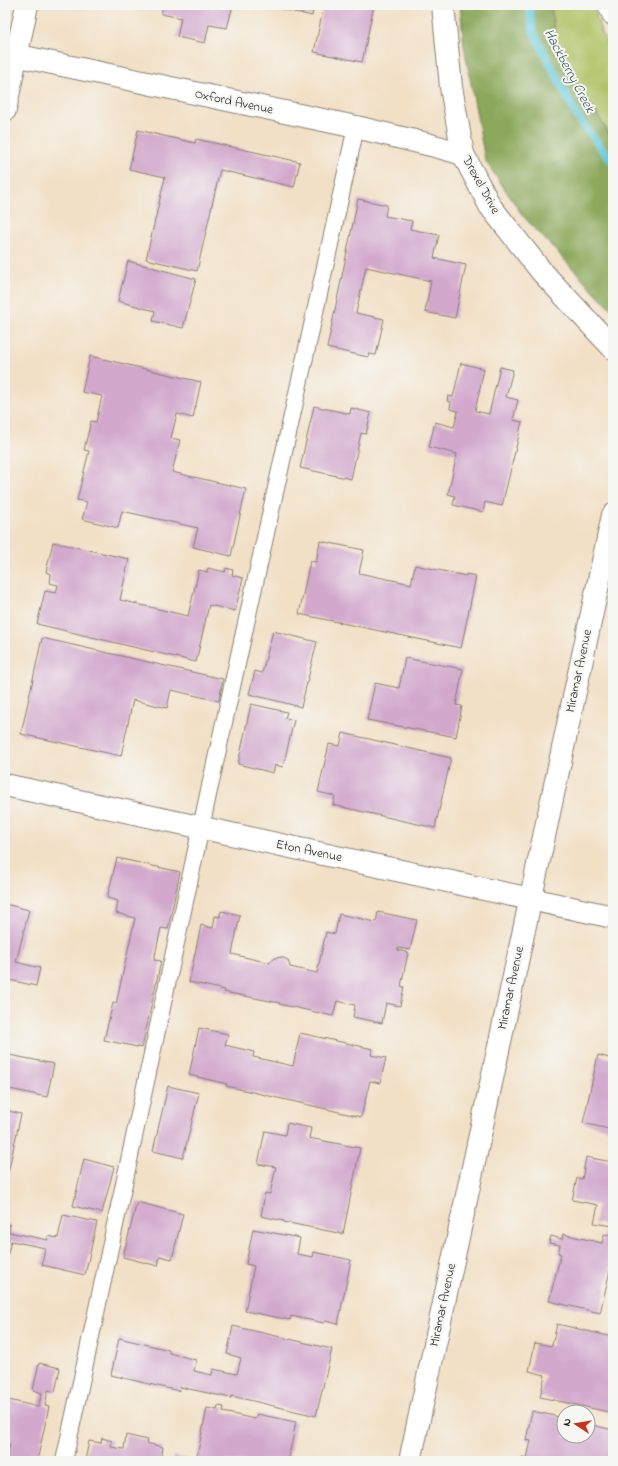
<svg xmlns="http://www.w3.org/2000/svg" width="618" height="1466" viewBox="0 0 618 1466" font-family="'Indie Flower',sans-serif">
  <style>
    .green { fill: #b0c266; stroke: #666f41 }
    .forest { fill: #8ca85b; stroke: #54623c }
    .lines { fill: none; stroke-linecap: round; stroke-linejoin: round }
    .stream { stroke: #60c8dc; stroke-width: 8 }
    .building { fill: #d2a8cd }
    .service-casing { stroke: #877e71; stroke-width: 18 }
    .minor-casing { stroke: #877e71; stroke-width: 24 }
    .tertiary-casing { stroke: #877e71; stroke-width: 24 }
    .service { stroke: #fff; stroke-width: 16 }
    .minor { stroke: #fff; stroke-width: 22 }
    .tertiary { stroke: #fff; stroke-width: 22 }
    .labels { text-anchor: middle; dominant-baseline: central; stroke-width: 4; stroke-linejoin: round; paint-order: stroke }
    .street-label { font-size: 13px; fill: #1c1c1c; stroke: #f6f6f2 }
    .water-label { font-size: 14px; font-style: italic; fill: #34585f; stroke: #f6f6f2 }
  </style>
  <rect width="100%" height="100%" fill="#f6f6f2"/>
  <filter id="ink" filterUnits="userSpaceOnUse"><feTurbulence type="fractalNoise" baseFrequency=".025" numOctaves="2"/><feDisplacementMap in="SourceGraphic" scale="8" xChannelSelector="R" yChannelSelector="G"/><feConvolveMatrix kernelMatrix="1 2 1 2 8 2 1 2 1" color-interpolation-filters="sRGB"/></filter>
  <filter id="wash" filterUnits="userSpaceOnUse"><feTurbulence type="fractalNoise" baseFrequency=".012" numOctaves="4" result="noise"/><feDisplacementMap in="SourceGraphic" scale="16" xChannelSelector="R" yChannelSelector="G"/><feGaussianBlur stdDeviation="0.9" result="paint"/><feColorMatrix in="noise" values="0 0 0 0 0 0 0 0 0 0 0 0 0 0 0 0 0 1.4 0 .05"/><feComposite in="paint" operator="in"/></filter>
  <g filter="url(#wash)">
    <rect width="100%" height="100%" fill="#f2e0c6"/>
    <!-- green -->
    <path class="green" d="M551,5H593L602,34L613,51V140L557,50Z"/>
    <!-- forest -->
    <path class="forest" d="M460,5H551L557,50L613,140V311L523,216L485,160L464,46Z"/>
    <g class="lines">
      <!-- stream -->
      <path class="stream" d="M529,5L533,31L578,118L613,163"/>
    </g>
    <g id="blocks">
      <!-- building -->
      <g class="building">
        <path d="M163,5H233L227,28L209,25L205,43L177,37L181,18L161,14Z"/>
        <path d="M264,5H314L312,16Z"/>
        <path d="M324,5H374L362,62L314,52Z"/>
        <path d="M138,130L195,143L196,139L300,162L294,187L220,170L197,271L146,259L165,177L129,169Z"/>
        <path d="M358,199L387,205L385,216L412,221L410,229L439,235L434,258L466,265L455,318L425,312L431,281L366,267L356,313L384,319L376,355L369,354L368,357L327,348Z"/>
        <path d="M128,261L196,279L183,328L153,321L155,311L118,301Z"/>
        <path d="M90,356L201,382L193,418L177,414L171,438L180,440L172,472L246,489L231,556L193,547L198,528L122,511L118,528L82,519L87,502L77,500L89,451L84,450L91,421L96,422L102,396L82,392Z"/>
        <path d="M461,363L484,369L475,411L489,414L500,367L513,370L506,397L518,400L513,420L522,422L502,506L485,502L483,512L453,505L455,496L448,494L457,454L429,447L435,422L454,427L458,411L450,409L451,402L447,401L448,396L453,397Z"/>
        <path d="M314,406L350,414L351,408L371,413L366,434L361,433L351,479L300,468Z"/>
        <path d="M320,541L364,550L359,573L411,584L415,565L466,576V574L476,576L461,648L299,614L310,561L316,562Z"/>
        <path d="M53,542L129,559L120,600L188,616L199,570L207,572L208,568L225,572L226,568L233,570L232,575L243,578L235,611L209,605L196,662L37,624L45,591L56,593L58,585L50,583L51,574L46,572Z"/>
        <path d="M273,631L317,642L301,707L249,694L255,671L262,673Z"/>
        <path d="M42,638L223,679L219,701L171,690L167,708L133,700L121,756L21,734Z"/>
        <path d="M405,658L463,669L456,705L462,706L456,737L367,720L375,683L399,688Z"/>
        <path d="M251,704L287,712L285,718L294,720L283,767L275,765L273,773L238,764Z"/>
        <path d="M343,733L451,758L435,828L333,805L335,796L318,792L329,744L340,746Z"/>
        <path d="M117,858L180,872L168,929L161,928L154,960L161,961L142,1048L104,1040L113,1003L116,1004L135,918L116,913L118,901L107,898Z"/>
        <path d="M5,904L29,910L16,962L40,968L36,986L5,979Z"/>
        <path d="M221,911L240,915L232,954L269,963L275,958L281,957L288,960L290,967L317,973L326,932L335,934L339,914L376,922L378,912L417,920L410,950L398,948V950L408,953L401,986L404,987L400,1006L386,1003L382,1023L353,1017L355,1005L337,1001L333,1016L279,1004L280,1003L224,992L225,990L189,982L201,925L213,928L215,916L220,917Z"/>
        <path d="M199,1028L228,1034L225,1045L254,1052L253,1057L293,1066L300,1033L373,1049L371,1055L386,1058L380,1083L370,1081L361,1117L226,1086L227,1084L189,1075Z"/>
        <path d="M5,1054L54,1064L47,1097L5,1088Z"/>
        <path d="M598,1055L613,1059V1130L583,1123Z"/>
        <path d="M168,1086L199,1093L183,1158L153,1151Z"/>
        <path d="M5,1110L21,1114L6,1182H5Z"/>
        <path d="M287,1123L311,1128L309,1138L360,1148L343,1234L284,1222V1221L261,1216L265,1193L270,1194L276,1167L258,1164L265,1131L285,1135Z"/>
        <path d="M586,1157L612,1162L610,1172H613V1226L594,1223L598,1205L572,1200L577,1178L582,1179Z"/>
        <path d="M84,1159L114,1167L102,1213L73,1206Z"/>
        <path d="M137,1202L183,1214L172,1259L160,1256L158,1266L123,1257Z"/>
        <path d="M63,1215L97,1222L85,1275L42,1265L45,1248L11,1241L5,1265V1223L10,1225L9,1232L48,1240V1236L58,1238Z"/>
        <path d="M253,1229L300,1238L297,1254L313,1257L314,1252L351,1260L338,1324L325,1321L324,1323L291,1316L290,1320L245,1311L254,1266L246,1264Z"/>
        <path d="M563,1234L602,1243L604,1234L613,1236V1258L600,1313L549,1301L561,1254L558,1253L560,1245L549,1243L551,1236L562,1239Z"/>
        <path d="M557,1324L613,1337V1413L540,1397L545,1375L529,1371L535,1343L552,1346Z"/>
        <path d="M233,1326L332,1349L316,1416L232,1396L231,1398L180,1387L179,1391L111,1375L119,1338L169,1350V1353L196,1360L194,1371L212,1375L213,1369L237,1374L241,1358L227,1354Z"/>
        <path d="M39,1363L60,1368L55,1392L48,1390L45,1406L49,1407L37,1461H6L10,1444L5,1443V1399L38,1407L42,1393L33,1390Z"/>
        <path d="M218,1406L224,1407L223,1412L255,1419L257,1414L296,1422L288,1461H196L207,1408L217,1410Z"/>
        <path d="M532,1411L564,1418V1436H588V1424L613,1430V1444L609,1461H521L522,1457L527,1458L531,1441L526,1440Z"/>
        <path d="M126,1435L147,1440L146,1443L163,1447L161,1461H85L89,1441L101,1443L102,1438L112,1441L111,1447L124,1449Z"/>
        <path d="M173,1456L194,1460V1461H172Z"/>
      </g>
    </g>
  </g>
  <g filter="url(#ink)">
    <use href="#blocks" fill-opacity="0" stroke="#877e71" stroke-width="1"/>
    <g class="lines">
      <!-- service casing -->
      <g class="service-casing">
        <path id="service" d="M64,1461L208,795L356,127"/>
      </g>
      <!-- minor casing -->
      <g class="minor-casing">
        <g id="minor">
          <path d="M443,5L451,87L463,154L490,206L542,272L613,348"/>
          <path d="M609,5L613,14"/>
          <path d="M5,53L356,127L431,145L463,154"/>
          <path d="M5,785L613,917"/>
          <path d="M410,1461L613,515"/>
        </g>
      </g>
      <!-- tertiary casing -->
      <g class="tertiary-casing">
        <path id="tertiary" d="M5,110L27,5"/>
      </g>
      <!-- service -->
      <use href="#service" class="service"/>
      <!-- minor -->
      <use href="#minor" class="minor"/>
      <!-- tertiary -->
      <use href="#tertiary" class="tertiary"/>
    </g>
  </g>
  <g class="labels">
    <!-- street labels -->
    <g class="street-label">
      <text transform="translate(234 102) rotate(12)">Oxford Avenue</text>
      <text transform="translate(481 185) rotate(61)">Drexel Drive</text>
      <text transform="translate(579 671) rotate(-78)">Miramar Avenue</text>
      <text transform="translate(309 851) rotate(12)">Eton Avenue</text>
      <text transform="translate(511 988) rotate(-78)">Miramar Avenue</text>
      <text transform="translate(443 1305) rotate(-78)">Miramar Avenue</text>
    </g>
    <!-- water labels -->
    <g class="water-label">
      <text transform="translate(569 71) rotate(62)">Hackberry Creek</text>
    </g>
  </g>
  <!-- margin -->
  <rect width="618" height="1466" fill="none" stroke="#f6f6f2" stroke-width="20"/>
  <!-- north arrow -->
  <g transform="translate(576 1424) rotate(282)"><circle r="19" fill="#f6f6f2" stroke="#9f9f9c"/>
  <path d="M0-3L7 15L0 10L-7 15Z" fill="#c8321e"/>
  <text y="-6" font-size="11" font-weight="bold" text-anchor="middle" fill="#1c1c1c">N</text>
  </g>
</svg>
